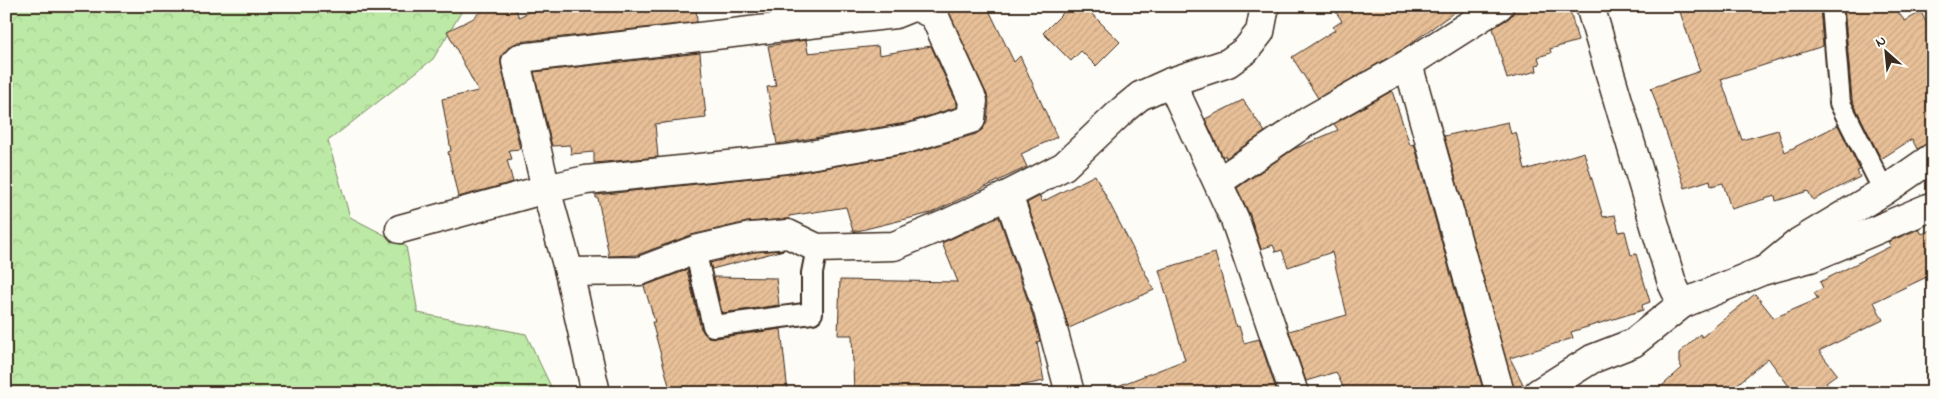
<svg xmlns="http://www.w3.org/2000/svg" width="1939" height="399" viewBox="0 0 1939 399" font-family="'Indie Flower',sans-serif">
  <style>
    .forest { fill: url(#forest-crowns); stroke: #7c8a62 }
    .building { fill: url(#building-hatch); stroke: #3b2a1e }
    .lines { fill: none; stroke-linecap: round; stroke-linejoin: round }
    .lane-casing { stroke: #3b2a1e; stroke-width: 24 }
    .street-casing { stroke: #3b2a1e; stroke-width: 31 }
    .lane { stroke: #fdfcf7; stroke-width: 20 }
    .street { stroke: #fdfcf7; stroke-width: 28 }
  </style>
  <defs>
    <pattern id="forest-crowns" width="20" height="18" patternUnits="userSpaceOnUse" patternTransform="scale(1.25)"><rect width="20" height="18" fill="#bce9a6"/><path d="M2 6a3 3 0 1 1 6 0M12 15a3 3 0 1 1 6 0" fill="none" stroke="#a2c88e"/></pattern>
    <pattern id="building-hatch" width="6" height="6" patternUnits="userSpaceOnUse" patternTransform="scale(1.25)"><rect width="6" height="6" fill="#e8c098"/><path d="M-1 1l2-2M0 6l6-6M5 7l2-2" fill="none" stroke="#c8a583"/></pattern>
  </defs>
  <rect width="100%" height="100%" fill="#fdfcf7"/>
  <filter id="ink" filterUnits="userSpaceOnUse"><feTurbulence type="fractalNoise" baseFrequency=".02" numOctaves="2"/><feDisplacementMap in="SourceGraphic" scale="10" xChannelSelector="R" yChannelSelector="G"/><feConvolveMatrix kernelMatrix="1 2 1 2 8 2 1 2 1" color-interpolation-filters="sRGB"/></filter>
  <g filter="url(#ink)">
    <!-- forest -->
    <path class="forest" d="M6,6H465L433,59L328,141L350,217L406,246L418,313L526,334L554,393H6Z"/>
    <!-- building -->
    <g class="building">
      <path d="M487,6H514L519,17L540,6H696L697,22L518,42L509,47L501,57V65L520,149L509,150L512,159L507,160L513,182L458,197L448,152L451,151L442,99L478,91L447,31L472,19Z"/>
      <path d="M946,6H987L1014,62L1020,56L1057,137L1021,154L1027,167L931,213L857,231H853L846,207L789,216L790,219L747,222L691,235L637,255L609,256L598,198H596V195L789,174L913,153L976,134L983,129L987,121L989,103L987,95Z"/>
      <path d="M1070,6H1084L1120,42L1096,66L1081,51L1071,61L1043,33Z"/>
      <path d="M1332,6H1463L1400,51L1318,98L1292,57L1335,30L1333,27L1342,21Z"/>
      <path d="M1514,6H1569L1578,41L1550,49L1551,53L1538,57L1540,64L1536,65L1537,71L1507,79L1493,28L1508,19L1513,14Z"/>
      <path d="M1678,6H1820L1823,46L1721,79L1742,140L1778,130L1785,152L1838,125L1860,170L1857,171L1860,177L1813,200L1808,191L1776,201L1775,196L1731,209L1723,183L1711,186L1710,180L1685,188L1651,88L1700,71Z"/>
      <path d="M1844,6H1893L1905,21L1921,12L1933,36V142L1917,149L1912,139L1881,159L1852,100Z"/>
      <path d="M806,40L808,53L878,46L879,55L931,46L957,104V107L906,123L777,144L767,87L776,86L768,46Z"/>
      <path d="M700,53L706,118L655,124L658,157L594,163V152L571,154L570,145L552,146L534,72Z"/>
      <path d="M1392,91L1410,145L1414,144L1484,393H1346L1336,372L1306,381L1289,331L1347,315L1332,252L1288,267L1282,250L1276,252L1273,245L1261,249L1250,215L1237,188L1294,149L1338,130L1334,124Z"/>
      <path d="M1243,100L1265,132L1226,158L1225,155L1223,157L1205,119Z"/>
      <path d="M1508,122L1511,134L1516,132L1525,170L1584,152L1603,217L1615,215L1619,232L1625,231L1631,255L1636,254L1650,302L1642,305L1643,310L1571,332L1573,338L1510,358L1524,386L1523,393H1515L1444,136Z"/>
      <path d="M1095,175L1154,290L1069,328L1027,203L1040,196L1042,202Z"/>
      <path d="M999,217L1033,316L1040,341L1037,342L1044,381L986,393H854L852,335H838L840,280L958,282L942,243Z"/>
      <path d="M1919,229L1922,234L1933,229V274L1874,302L1883,320L1819,351L1837,374L1826,382L1834,393H1794L1768,358L1727,393H1654L1682,368L1679,363V353L1700,334L1702,337L1755,294L1774,318L1818,299L1814,293L1823,288L1820,282L1891,246L1888,242Z"/>
      <path d="M784,250L712,269L710,263L753,252Z"/>
      <path d="M1215,253L1236,327L1239,326L1244,343L1259,339L1276,389L1263,393H1106L1105,391L1185,360L1159,270Z"/>
      <path d="M687,270L701,329L708,337L715,338L781,329L788,393H671L652,322H655L644,286Z"/>
      <path d="M714,277L776,278L779,305L722,313Z"/>
    </g>
    <g class="lines">
      <!-- lane casing -->
      <g class="lane-casing">
        <g id="lane">
          <path d="M1832,6L1840,103L1884,191"/>
          <path d="M695,250L713,326L812,313V273L817,248"/>
        </g>
      </g>
      <!-- street casing -->
      <g class="street-casing">
        <g id="street">
          <path d="M1590,6L1672,283L1682,304"/>
          <path d="M1408,64L1500,393"/>
          <path d="M1171,82L1235,220L1294,393"/>
          <path d="M1218,182L1308,121L1408,64L1499,6"/>
          <path d="M1008,195L1048,311L1070,393"/>
          <path d="M400,229L546,189L586,180L786,159L910,138L971,119L973,101L934,15L915,6L895,14L520,58L516,62L546,189L569,272L596,393"/>
          <path d="M1772,264L1799,242L1884,191L1933,157"/>
          <path d="M569,272L640,271L695,250L751,237L788,234L817,248L894,246L944,225L1008,195L1064,166L1124,109L1140,96L1171,82L1228,63L1246,50L1260,32L1265,6"/>
          <path d="M1538,393L1592,359L1633,343L1682,304L1762,271L1810,258L1933,206"/>
        </g>
      </g>
      <!-- lane -->
      <use href="#lane" class="lane"/>
      <!-- street -->
      <use href="#street" class="street"/>
    </g>
  </g>
  <!-- margin -->
  <rect width="1939" height="399" fill="none" stroke="#fdfcf7" stroke-width="25"/>
  <rect x="12" y="12" width="1914" height="374" fill="none" stroke="#3b2a1e" stroke-width="2" filter="url(#ink)"/>
  <!-- north arrow -->
  <g transform="translate(1886 52) rotate(333)" stroke="#fdfcf7" stroke-width="4" paint-order="stroke">
  <path d="M0-4L9 19L0 12L-9 19Z" fill="#3b2a1e"/>
  <text y="-8" font-size="14" font-weight="bold" text-anchor="middle" fill="#3b2a1e">N</text>
  </g>
</svg>
